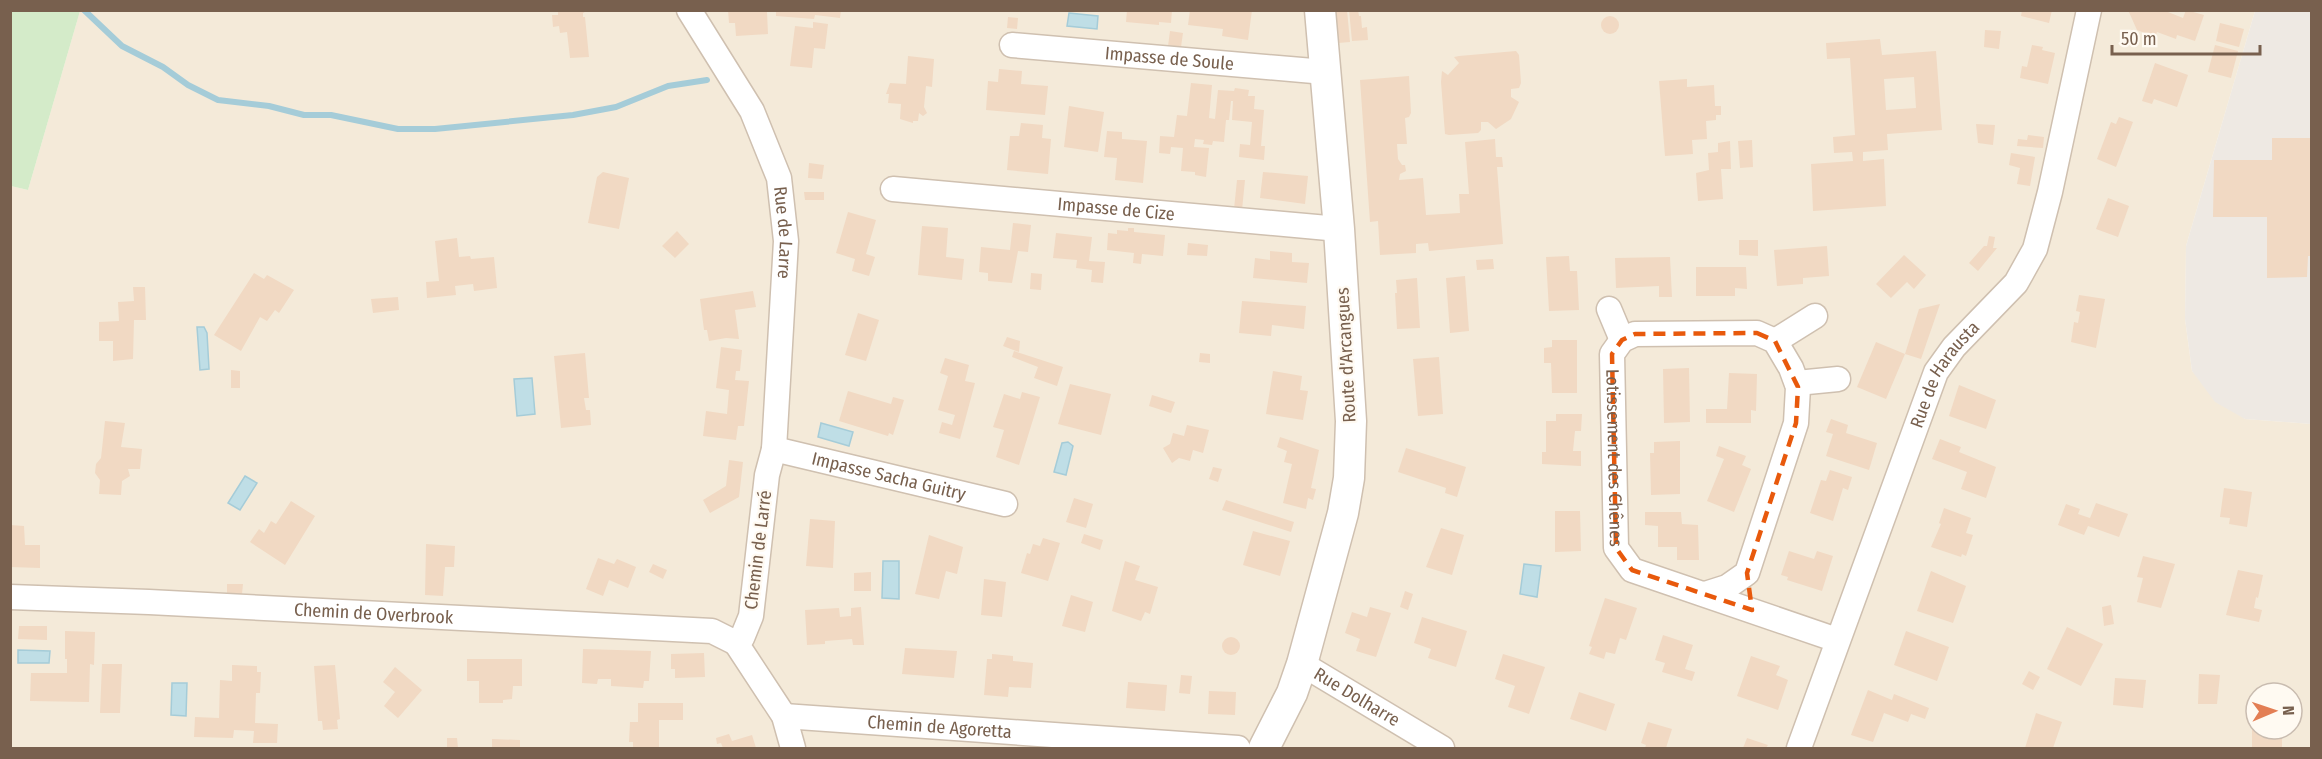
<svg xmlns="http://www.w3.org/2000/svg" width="2322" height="759" viewBox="0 0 2322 759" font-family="'Fira Sans Condensed',sans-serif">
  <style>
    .residential { fill: #f4ead9; fill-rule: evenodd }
    .industrial { fill: #eee9e3 }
    .green { fill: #d4ebc9 }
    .water { fill: #bfdee6; stroke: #a5ccd8; stroke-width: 1.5 }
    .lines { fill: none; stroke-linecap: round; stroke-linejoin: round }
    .stream { stroke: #a5ccd8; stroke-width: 6 }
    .building { fill: #f1d9c3; fill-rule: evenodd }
    .minor-casing { stroke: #cfc0b0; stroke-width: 27 }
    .tertiary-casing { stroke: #cfc0b0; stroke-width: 33 }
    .minor { stroke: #fff; stroke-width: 24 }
    .tertiary { stroke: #fff; stroke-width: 30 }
    .marked { fill: none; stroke: #e8590c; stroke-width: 4.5; stroke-dasharray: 12 8; stroke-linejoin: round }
    .labels { text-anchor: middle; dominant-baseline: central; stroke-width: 4.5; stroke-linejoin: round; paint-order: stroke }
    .street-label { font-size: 18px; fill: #78604e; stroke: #fffaf2 }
  </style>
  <rect width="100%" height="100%" fill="#fcf7eb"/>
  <!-- residential -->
  <path class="residential" d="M80,11H2255L2186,246L2185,319L2192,371L2245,419L2311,424V748H11V186L28,190ZM2256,693H2292V729H2256Z"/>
  <!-- industrial -->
  <path class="industrial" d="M2255,11H2311V424L2245,419L2215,402L2192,371L2185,319L2186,246Z"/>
  <!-- green -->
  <path class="green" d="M11,10L80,11L28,190L11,186Z"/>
  <!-- water -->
  <g class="water">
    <path d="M1069,13L1098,16L1097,29L1067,26Z"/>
    <path d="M197,327H204L207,333L209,369L200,370Z"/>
    <path d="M532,378L535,414L517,416L514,379Z"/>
    <path d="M821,423L853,432L849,446L818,437Z"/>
    <path d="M1068,442L1073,446L1066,475L1054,472L1062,443Z"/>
    <path d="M245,476L257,483L240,510L228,503Z"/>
    <path d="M883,561H899V599L882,598Z"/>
    <path d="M1524,564L1541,566L1537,597L1520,594Z"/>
    <path d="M18,650L50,651L49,663H18Z"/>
    <path d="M172,683H187L186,716L171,715Z"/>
  </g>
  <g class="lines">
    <!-- stream -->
    <path class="stream" d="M84,10L122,46L163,67L188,85L218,100L269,106L304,115H331L398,129H435L573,115L616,107L668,86L707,80"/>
  </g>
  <!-- building -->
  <g class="building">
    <path d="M558,10H588L583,13V17H585L589,57L570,58L567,32L560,33L559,26L553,27L552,15H558Z"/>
    <path d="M728,10L767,12L768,34L736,36L735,23H729Z"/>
    <path d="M776,10H841L840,18L815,15L814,19L776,16Z"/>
    <path d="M1127,10H1172L1171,23L1159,22V25L1126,22Z"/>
    <path d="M1190,10H1252L1248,40L1222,36L1223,29L1188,25Z"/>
    <path d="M1335,10H1347L1350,42L1338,43Z"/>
    <path d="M1349,10H1358L1359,16H1361L1362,28L1367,27L1368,40L1352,41Z"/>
    <path d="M2022,10H2052L2049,23L2021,16Z"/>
    <path d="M2128,10H2163L2183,18L2186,10L2204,15L2195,41L2177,35L2176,39L2157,32L2155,37L2137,30Z"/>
    <circle cx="1610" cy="25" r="9"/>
    <path d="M1008,17L1018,18L1017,29L1007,28Z"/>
    <path d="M813,22L828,24L825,49L814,48L812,68L790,66L795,26L813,28Z"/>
    <path d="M2220,23L2244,29L2239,47L2216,41Z"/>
    <path d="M1985,30L2001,31L1999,49L1984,47Z"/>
    <path d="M1170,31L1183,33L1181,47L1168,46Z"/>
    <path d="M1880,39L1882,55L1936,51L1942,130L1887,134L1888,150L1863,152V161L1884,159L1886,206L1813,211L1811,164L1853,161L1852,152L1834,153L1833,137L1855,135L1850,58L1827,59L1826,43ZM1914,77L1916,108L1886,110L1884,79Z"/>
    <path d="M2032,45L2043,47L2042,50L2055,53L2048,84L2020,78L2022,66L2027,67Z"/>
    <path d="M2215,45L2238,51L2231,78L2208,72Z"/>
    <path d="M1516,51L1519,55L1521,83L1519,88L1511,89V97L1519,102L1511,119L1496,129L1488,122H1481V130L1478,133L1449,135L1445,134L1441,82L1442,71L1448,75L1459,63L1454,57L1459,56Z"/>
    <path d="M908,56L934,59L932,87L926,86L924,107L927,113L923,116L919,113L918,121H913V123L900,119L901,104L888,103L889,94H886L890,83L906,84Z"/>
    <path d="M2155,63L2188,75L2177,107L2154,99L2152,104L2142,101Z"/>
    <path d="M999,69L1022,71L1021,84L1048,86L1045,115L986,110L988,81L998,82Z"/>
    <path d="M1409,76L1411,113L1409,117L1405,118L1407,144H1397L1398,159L1402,165H1405L1406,171L1400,174L1399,180L1423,178L1426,215L1460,213L1459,194H1469L1465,142L1495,139L1496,157H1502L1503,167H1497L1503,244L1429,251L1428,243L1416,244V253L1380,255L1378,221L1370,222L1360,80Z"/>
    <path d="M1687,79V87L1714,85L1715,106H1721V115H1716V120L1706,121L1707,139L1692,140L1693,154L1665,156L1659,81Z"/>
    <path d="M1191,83L1212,85L1209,118L1215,119L1218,90L1234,91L1235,88L1249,90L1248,96H1255L1254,109L1264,110L1261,146H1265L1264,160L1239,157L1240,144L1250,145L1252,122L1232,120L1233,101H1231L1229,120H1226L1224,142L1213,141L1212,145L1203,144L1204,140L1195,139L1194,147L1209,148L1206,177L1195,175V172L1181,171L1183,148L1171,147L1170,154L1159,153L1160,136L1174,137L1177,115L1187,116Z"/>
    <path d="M1069,106L1104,112L1098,152L1064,147Z"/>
    <path d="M2119,117L2133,122L2116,167L2097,159L2111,122L2116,124Z"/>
    <path d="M1021,123L1043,125L1042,138L1051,139L1048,174L1007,170L1010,136H1019Z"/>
    <path d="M1976,124L1995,125L1993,145L1978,143Z"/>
    <path d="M1107,131L1122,132V139L1147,141L1143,183L1115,180L1117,158L1104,157Z"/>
    <path d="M2028,135L2044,137L2043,148L2017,146L2018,139L2027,140Z"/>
    <path d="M2272,138H2312V256H2308L2307,277L2267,278V217H2213L2214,160H2272Z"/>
    <path d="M1752,140L1753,167L1740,168L1738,141Z"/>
    <path d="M1730,141L1731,169H1721L1723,199L1698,201L1696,173L1709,170L1708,153L1718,152V143Z"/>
    <path d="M2011,153L2035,157L2030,186L2017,184L2020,168L2009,165Z"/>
    <path d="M809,163L824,165L822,179L808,178Z"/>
    <path d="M603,172L629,178L619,229L588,223L597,177Z"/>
    <path d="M1263,172L1308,176L1305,204L1260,198Z"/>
    <path d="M1237,180H1245L1242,210L1234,209Z"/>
    <path d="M804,192H824V200H805Z"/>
    <path d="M2108,198L2129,206L2118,237L2096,229Z"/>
    <path d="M848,212L876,220L866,254L875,257L869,276L852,271L855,259L836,253Z"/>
    <path d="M1013,223L1031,225L1028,252L1018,251L1012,283L988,281V273L979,272L981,247L1010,250Z"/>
    <path d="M922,226L948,228L946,257L964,259L962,280L918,275Z"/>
    <path d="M1128,228H1134V232L1165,235L1163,256L1142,254L1141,264L1133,263L1134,253L1107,250L1108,233L1117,234V230L1128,231Z"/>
    <path d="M677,231L689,244L675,258L662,246Z"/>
    <path d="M1056,233L1092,237L1089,261L1105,262L1103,283L1091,282L1092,270L1076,268L1077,260L1053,258Z"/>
    <path d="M1989,236L1995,237L1993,248H1997L1978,271L1969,263L1984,246H1987Z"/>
    <path d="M457,238L459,257L470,256L471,259L494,257L497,288L474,291L473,284L455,286L456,295L427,298L426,282L439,281L435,241Z"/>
    <path d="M1739,240H1758V256L1739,255Z"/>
    <path d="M1188,243L1208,245L1207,256L1187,255Z"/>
    <path d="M1827,246L1829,276L1803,278V284L1777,286L1774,250Z"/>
    <path d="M1270,251L1292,253V262L1309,263L1307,283L1253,278L1255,258L1270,260Z"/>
    <path d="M1904,255L1926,275L1914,289L1907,282L1891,298L1876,284Z"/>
    <path d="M1569,256L1570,271H1577L1579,310L1549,311L1546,257Z"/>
    <path d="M1670,257L1672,297H1659V286L1616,288L1615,258Z"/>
    <path d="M1493,259L1494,269L1477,270L1476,260Z"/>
    <path d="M1696,267H1746L1747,289L1735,288V296H1696Z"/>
    <path d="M254,273L264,279L267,275L294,290L279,313L275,310L267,321L260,317L241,351L214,335Z"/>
    <path d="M1031,273L1042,274L1041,290L1030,289Z"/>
    <path d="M1465,276L1469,331L1450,333L1446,278Z"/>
    <path d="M1417,278L1420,328L1397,329L1395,293H1397L1396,280Z"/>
    <path d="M133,287H145L146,320H134L133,359L113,361V341H99V322L119,321L118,302L134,301Z"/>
    <path d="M753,291L756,307L735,310L739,339L726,338L709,341L707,330H704L700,299Z"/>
    <path d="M2079,295L2105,299L2096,348L2071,342L2074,322L2078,323L2080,312L2076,311Z"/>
    <path d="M398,297L399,310L373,313L371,299Z"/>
    <path d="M1242,301L1306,306L1304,329L1272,325L1271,336L1239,333Z"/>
    <path d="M1940,304L1921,359L1905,354L1886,399L1857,387L1876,342L1905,354L1919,309Z"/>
    <path d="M858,313L879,320L866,361L845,355Z"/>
    <path d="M1007,337L1020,341L1019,352L1003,346Z"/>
    <path d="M1552,340H1577V393H1552L1551,363H1544V348L1552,347Z"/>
    <path d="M721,347L742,350L740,371H736L735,380L749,381L744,426H738L736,440L703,436L706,411L727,414L729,390L716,388Z"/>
    <path d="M1014,351L1063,367L1057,386L1034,378L1038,367L1012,357Z"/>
    <path d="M585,353L589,398H584L586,410H590L591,425L561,428L554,356Z"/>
    <path d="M1200,353L1210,354V363L1199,362Z"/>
    <path d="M1439,357L1443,414L1418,416L1413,359Z"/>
    <path d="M945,358L969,365L965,381L975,383L960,439L939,433L942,422L952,425L955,415L938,410L948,376L940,373Z"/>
    <path d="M1689,368L1690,422L1664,423L1663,369Z"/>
    <path d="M231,370L240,371V388H231Z"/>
    <path d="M1273,371L1302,376L1300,390L1308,391L1303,420L1266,414Z"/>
    <path d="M1729,373L1757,374L1756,411L1751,410V423H1706V409H1727Z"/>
    <path d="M1070,384L1111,394L1101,435L1058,424Z"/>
    <path d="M1959,385L1996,400L1986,429L1949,416Z"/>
    <path d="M848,391L891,404L893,397L904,400L893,435L889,433L888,436L839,421Z"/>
    <path d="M1022,392L1040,397L1019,465L996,457L1004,430L993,427L1004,394L1020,399Z"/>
    <path d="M1152,395L1175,402L1171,413L1149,406Z"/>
    <path d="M1556,414H1582L1581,431H1575L1573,451H1581V466L1542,464V452H1546V421H1556Z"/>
    <path d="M1831,419L1848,425L1846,433L1877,443L1869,470L1826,456L1833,434L1826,432Z"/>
    <path d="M105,421L125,423L121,447L142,449L140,469H128L130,476L122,481L121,495L99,494L100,480L95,473L96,464L101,458Z"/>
    <path d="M1187,425L1209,430L1203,453L1193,450L1190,461L1179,458L1172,463L1163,448L1170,444L1173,433L1184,436Z"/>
    <path d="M1280,437L1319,450L1311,488L1316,489L1313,500L1308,498L1306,509L1283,503L1292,464L1284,462L1287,451L1277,447Z"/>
    <path d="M1940,439L1961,447L1959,452L1996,467L1986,498L1961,489L1967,472L1932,459Z"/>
    <path d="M1680,441V494L1651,495L1650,453H1654V442Z"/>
    <path d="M1719,446L1746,456L1742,465L1751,469L1734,512L1707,501L1724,459L1716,456Z"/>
    <path d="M1406,448L1466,467L1457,497L1445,493L1446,488L1398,472Z"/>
    <path d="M729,460L743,462L739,497L710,513L703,500L726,486Z"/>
    <path d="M1213,467L1222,469L1218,482L1209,479Z"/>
    <path d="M1830,470L1852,477L1848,490L1843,488L1833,521L1810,513L1821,480L1826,481Z"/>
    <path d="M2224,488L2252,492L2247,527L2229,524L2230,518L2220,517Z"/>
    <path d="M1074,498L1093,504L1086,528L1066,522Z"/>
    <path d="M1226,500L1294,522L1291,532L1222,510Z"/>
    <path d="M291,501L315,516L285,565L250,542L259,529L264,533L271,521L276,524Z"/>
    <path d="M2096,503L2128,514L2119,537L2088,526L2084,535L2058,525L2066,504L2080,509L2078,514L2090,518Z"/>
    <path d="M1944,508L1971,518L1966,533L1973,535L1966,556L1962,554L1961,557L1931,547L1941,524L1939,523Z"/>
    <path d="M1555,511H1580L1581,551L1555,552Z"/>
    <path d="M1645,512H1681L1682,524L1698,525L1699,560H1677V547H1658V526L1645,525Z"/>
    <path d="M810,519L835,521L833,568L806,566Z"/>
    <path d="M10,525L24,526L25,545H40V568L10,567Z"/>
    <path d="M1441,528L1464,535L1452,575L1426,567Z"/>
    <path d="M1253,531L1290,541L1280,576L1243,565Z"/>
    <path d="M1084,534L1103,540L1100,550L1081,543Z"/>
    <path d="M929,535L963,547L957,574L946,571L939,599L915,594Z"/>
    <path d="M1043,538L1060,543L1048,581L1021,573L1027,553L1030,554L1033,544L1040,546Z"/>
    <path d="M426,544L455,546L454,567H445L443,596L425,595Z"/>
    <path d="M1789,551L1814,559L1817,551L1833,556L1822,591L1787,580L1788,577L1781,575Z"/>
    <path d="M2143,556L2175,564L2161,608L2137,602L2143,578L2137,577Z"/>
    <path d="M598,558L614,564L617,559L636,567L628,588L609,580L603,596L586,589Z"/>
    <path d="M1125,561L1140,566L1135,580L1158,587L1150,614L1145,612L1141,621L1112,611Z"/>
    <path d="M653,564L667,570L663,579L649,572Z"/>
    <path d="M2238,570L2263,575L2258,598L2256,597L2254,608L2262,610L2259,622L2226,615Z"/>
    <path d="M1931,571L1966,586L1953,623L1917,611Z"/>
    <path d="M871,572V591H854V573Z"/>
    <path d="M984,579L1006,582L1002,617L981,615Z"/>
    <path d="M227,584H243L242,594H227Z"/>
    <path d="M1405,591L1413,594L1408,610L1400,607Z"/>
    <path d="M1071,595L1093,602L1085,632L1062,626Z"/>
    <path d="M1605,598L1637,608L1626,640L1620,638L1615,654L1606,652L1604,659L1589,654L1592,647L1589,646Z"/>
    <path d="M2111,605L2114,624L2104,626L2102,607Z"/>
    <path d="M861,607L864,645H853L852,639L825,641V644L807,645L805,610L839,608L840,617L851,616V608Z"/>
    <path d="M1370,607L1391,613L1376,657L1356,651L1360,639L1345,633L1352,612L1367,617Z"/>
    <path d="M1422,617L1467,631L1456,667L1428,658L1431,649L1414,643Z"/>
    <path d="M19,626H47V640L18,639Z"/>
    <path d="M2067,627L2103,644L2081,686L2047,669Z"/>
    <path d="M65,631L95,632L94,665L90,664L89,702L30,701L31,673H67V659H65Z"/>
    <path d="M1906,631L1949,647L1937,681L1894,665Z"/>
    <path d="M1663,635L1693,645L1685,669L1695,672L1692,681L1662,672L1665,663L1655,660Z"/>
    <circle cx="1231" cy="646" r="9"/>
    <path d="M905,648L957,651L954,678L902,674Z"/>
    <path d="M583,649L651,651L649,681H644L643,688L611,686V679H598L597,684L582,683Z"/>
    <path d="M704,653L705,677L675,678V669H671V654Z"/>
    <path d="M992,654L1013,656V661L1033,663L1031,688L1009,687L1008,697L984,695L987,659H992Z"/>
    <path d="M1503,654L1545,667L1529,714L1508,707L1515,686L1495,679Z"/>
    <path d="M1751,656L1780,666L1776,675L1788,680L1778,710L1737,696Z"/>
    <path d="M467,659H522V686H513L512,699L503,700V703H479V681H467Z"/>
    <path d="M102,664H122L120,713H100Z"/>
    <path d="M232,665L257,666V672H261L260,693H256L255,723L278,724L277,743H253L254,731L234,730L233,738L194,737L195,717L219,718L220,680L232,681Z"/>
    <path d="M335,665L340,719L337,720L338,729L323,730L322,721H318L314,666Z"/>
    <path d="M395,667L422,690L398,718L384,706L395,692L383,682Z"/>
    <path d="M2029,671L2040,677L2033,690L2022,684Z"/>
    <path d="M2199,674L2220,675L2217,704H2198Z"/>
    <path d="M1181,675L1192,676L1190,694L1179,693Z"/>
    <path d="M2115,678L2146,680L2143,708L2113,705Z"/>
    <path d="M1128,682L1167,685L1165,711L1126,708Z"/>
    <path d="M1868,690L1892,700L1894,694L1929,708L1925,719L1911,714L1908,722L1884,713L1873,742L1851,735Z"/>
    <path d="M1209,691L1236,692L1235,715L1208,714Z"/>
    <path d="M1579,692L1615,704L1606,731L1570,719Z"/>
    <path d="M638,703H683V720H659V748H633V742H629L630,722H638Z"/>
    <path d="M2036,713L2062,722L2053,748H2025Z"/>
    <path d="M2252,720H2256V729H2282V748H2252Z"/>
    <path d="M1648,722L1672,729L1666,748H1645L1646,745L1641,743Z"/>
    <path d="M729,734L732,741L752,735L756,748H723L721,743L717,744L716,738Z"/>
    <path d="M447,738H457L458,748H447Z"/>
    <path d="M1747,738L1768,745L1766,748H1743Z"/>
    <path d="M492,739L520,740V748H492Z"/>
  </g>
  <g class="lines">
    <!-- minor casing -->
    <g class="minor-casing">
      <g id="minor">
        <path id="s1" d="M689,10L752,111L779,178L786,241L774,449L767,475L751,616L742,638L736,643L784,716L793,748"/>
        <path id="s2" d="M1012,45L1325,72"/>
        <path id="s3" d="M893,189L1339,229"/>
        <path d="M1609,309L1622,340"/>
        <path d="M1775,341L1815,316"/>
        <path d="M1797,383L1838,379"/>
        <path id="s4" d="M774,449L1005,504"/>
        <path id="s5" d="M1705,594L1727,587L1747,573L1796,423L1798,387L1791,368L1775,341L1757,333L1635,334L1622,340L1612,354L1616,548L1632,570L1837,640"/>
        <path id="s6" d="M10,597L149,602L712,631L736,643"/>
        <path id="s7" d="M1302,664L1442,748"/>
        <path id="s8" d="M784,716L1238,748"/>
        <path id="s9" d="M1799,748L1936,372L1954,347L2016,283L2035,249L2050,192L2089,10"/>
      </g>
    </g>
    <!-- tertiary casing -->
    <g class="tertiary-casing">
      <path id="tertiary" d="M1264,748L1292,693L1302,664L1343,513L1349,478L1351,421L1339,229L1320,10"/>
    </g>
    <!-- minor -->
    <use href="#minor" class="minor"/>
    <!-- tertiary -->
    <use href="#tertiary" class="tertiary"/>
  </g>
  <!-- marked area -->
  <path class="marked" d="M1757,333L1775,341L1798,387L1796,423L1747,573L1752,610L1632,570L1616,548L1612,354L1622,340L1635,334Z"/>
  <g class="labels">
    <!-- street labels -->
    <g class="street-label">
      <text stroke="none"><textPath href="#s2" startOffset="158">Impasse de Soule</textPath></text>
      <text stroke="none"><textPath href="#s3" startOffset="224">Impasse de Cize</textPath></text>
      <text stroke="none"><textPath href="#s1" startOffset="246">Rue de Larre</textPath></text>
      <text transform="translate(1346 355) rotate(-93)">Route d'Arcangues</text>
      <text stroke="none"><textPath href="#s9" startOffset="402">Rue de Harausta</textPath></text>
      <text stroke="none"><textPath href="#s5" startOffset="570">Lotissement des Chênes</textPath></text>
      <text stroke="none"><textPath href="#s4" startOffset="118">Impasse Sacha Guitry</textPath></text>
      <text transform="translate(758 550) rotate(-83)">Chemin de Larré</text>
      <text stroke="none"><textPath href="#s6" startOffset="364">Chemin de Overbrook</textPath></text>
      <text stroke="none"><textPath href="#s7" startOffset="64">Rue Dolharre</textPath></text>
      <text stroke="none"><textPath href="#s8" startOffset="156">Chemin de Agoretta</textPath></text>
    </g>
  </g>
  <!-- border -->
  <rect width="2322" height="759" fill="none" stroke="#78604e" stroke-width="24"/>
  <!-- north arrow -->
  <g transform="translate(2274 711) rotate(88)"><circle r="28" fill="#fffaf2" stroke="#c9bcb0" stroke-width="1.5"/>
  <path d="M0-4.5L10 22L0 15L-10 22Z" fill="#e37e54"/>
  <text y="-9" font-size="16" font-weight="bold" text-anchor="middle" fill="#78604e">N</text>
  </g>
  <!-- scale -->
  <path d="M2112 45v9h148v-9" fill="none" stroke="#78604e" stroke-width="3"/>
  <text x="2121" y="45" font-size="18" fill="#78604e" stroke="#fffaf2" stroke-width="4.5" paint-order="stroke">50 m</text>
</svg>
